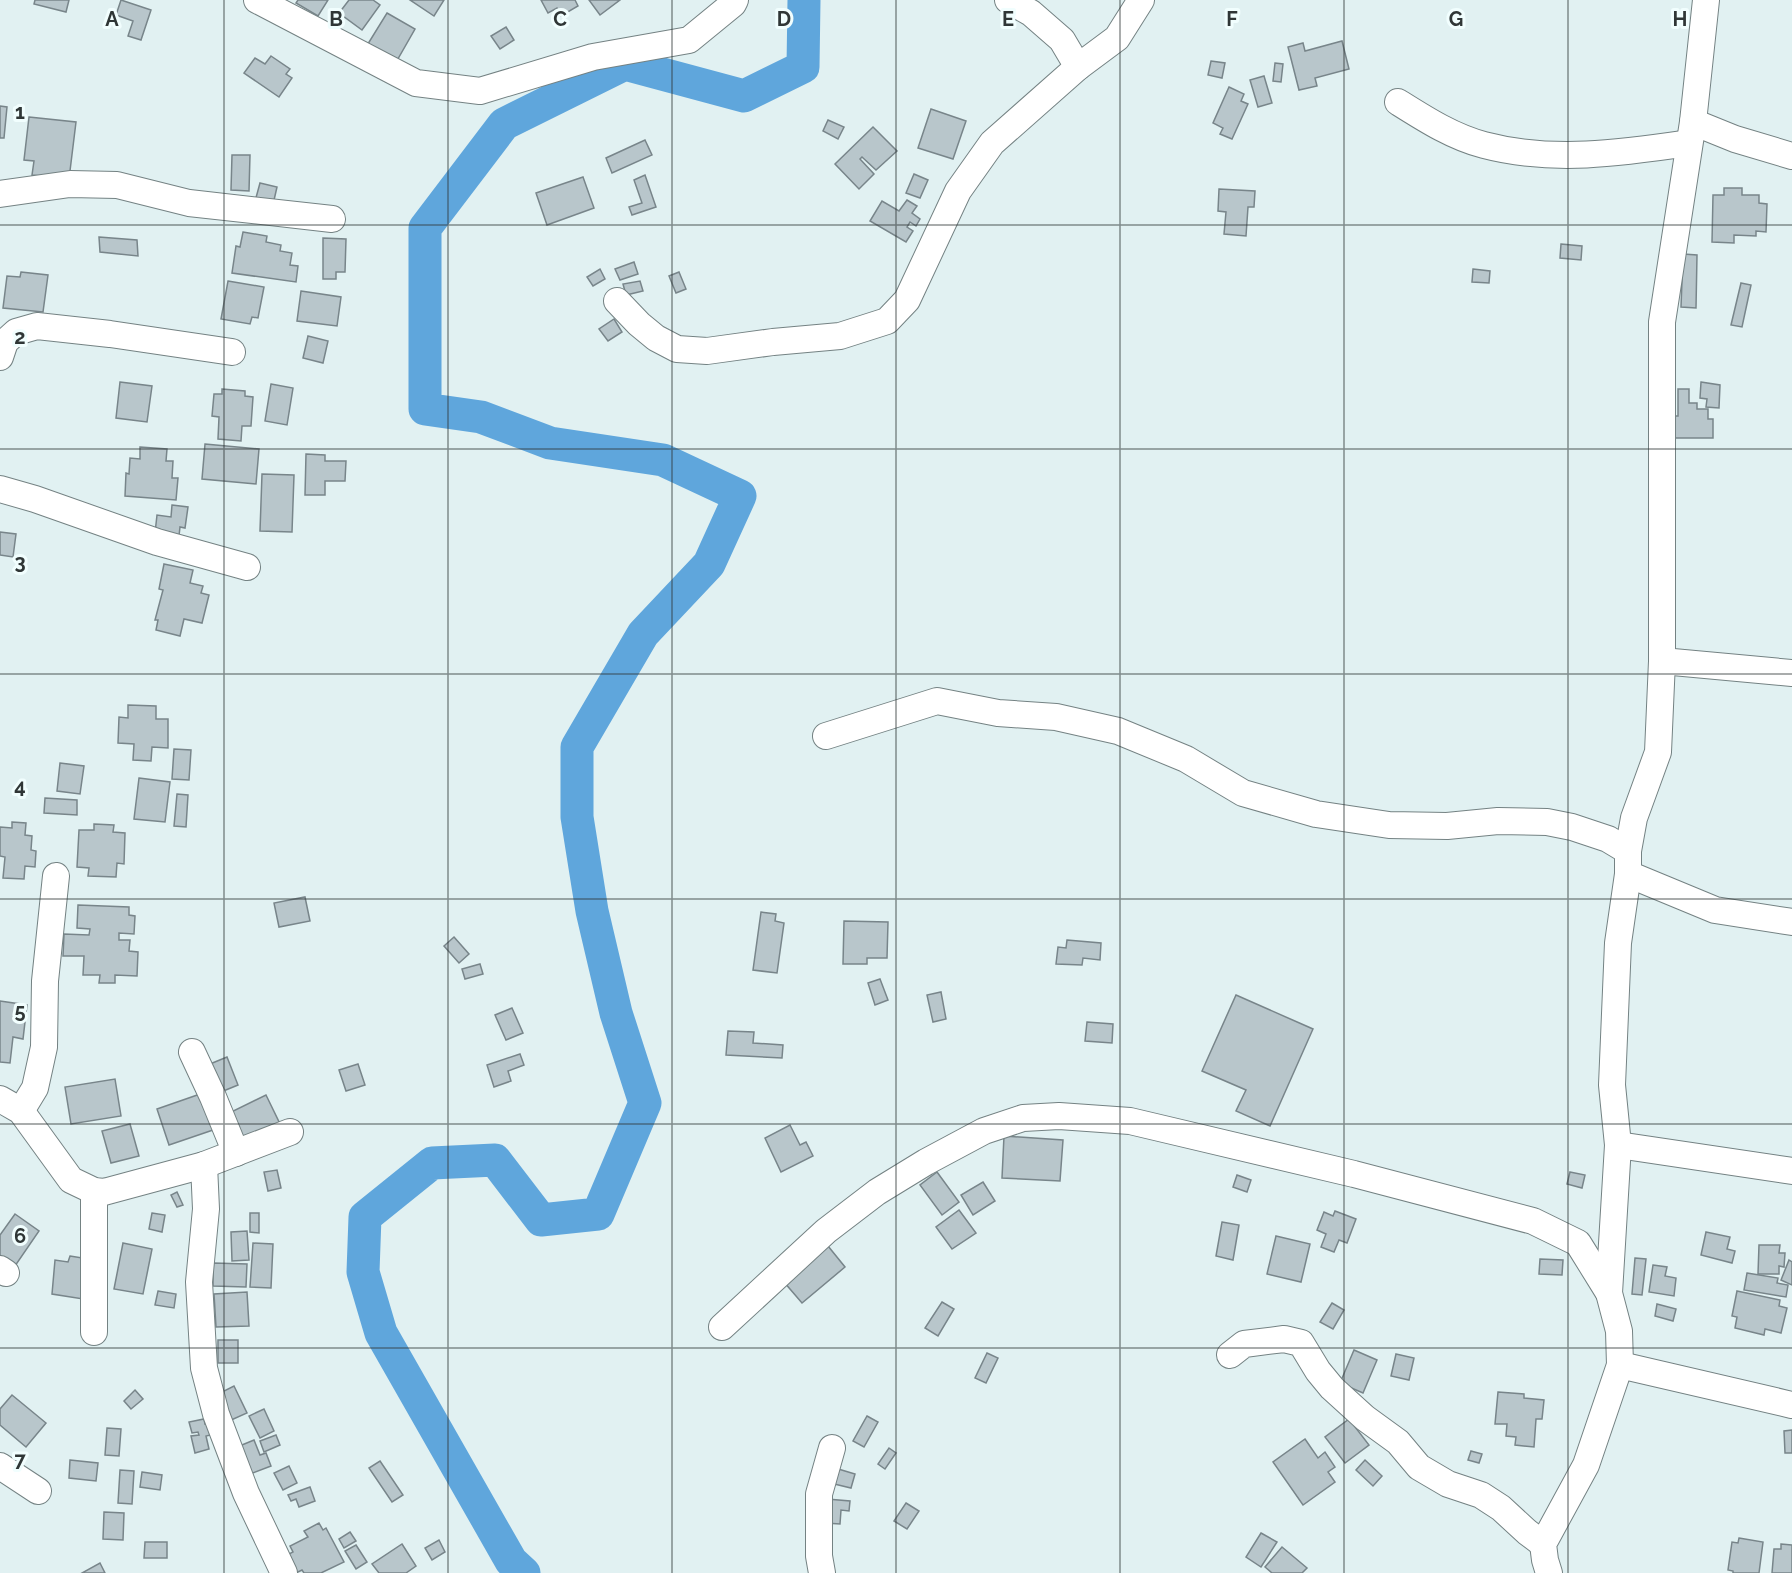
<svg xmlns="http://www.w3.org/2000/svg" width="1792" height="1573" viewBox="0 0 1792 1573" font-family="Raleway,sans-serif">
  <style>
    .lines { fill: none; stroke-linecap: round; stroke-linejoin: round }
    .river { stroke: #5fa6dc; stroke-width: 33 }
    .building { fill: #b8c6cb; stroke: #78858a; stroke-width: 1.5 }
    .minor-casing { stroke: #748283; stroke-width: 28 }
    .minor { stroke: #fff; stroke-width: 26 }
    .grid { fill: none; stroke: #2f3636; stroke-width: 1.5; stroke-opacity: 0.55 }
    .grid-label { font-size: 20px; text-anchor: middle; font-weight: bold; fill: #2f3636; stroke: #f1fefe; stroke-width: 6; stroke-linejoin: round; paint-order: stroke }
  </style>
  <rect width="100%" height="100%" fill="#e1f1f2"/>
  <g class="lines">
    <!-- river -->
    <path class="river" d="M524,1573L511,1561L381,1333L363,1272L365,1217L432,1163L495,1160L541,1220L598,1214L645,1103L616,1013L592,911L577,817V747L643,634L709,564L740,496L663,460L550,443L481,417L425,409V228L504,124L625,64L744,96L803,67L804,0"/>
  </g>
  <!-- building -->
  <g class="building">
    <path d="M35,0H69L66,12L34,4Z"/>
    <path d="M121,0L151,10L141,40L128,36L133,21L116,15Z"/>
    <path d="M298,0H328L318,16L296,3Z"/>
    <path d="M349,0H373L380,5L362,30L339,13Z"/>
    <path d="M410,0H444L434,16Z"/>
    <path d="M541,0H575L578,6L561,16L557,8L548,13Z"/>
    <path d="M589,0H620L600,15Z"/>
    <path d="M387,13L415,29L395,64L366,47Z"/>
    <path d="M506,27L514,40L500,49L491,36Z"/>
    <path d="M1342,41L1349,69L1315,78L1317,86L1299,90L1288,47L1303,43L1305,51Z"/>
    <path d="M271,56L290,69L286,74L292,78L279,97L244,73L255,58L265,64Z"/>
    <path d="M1211,61L1225,63L1222,78L1208,75Z"/>
    <path d="M1275,63L1283,64L1281,82L1273,81Z"/>
    <path d="M1264,76L1272,103L1258,107L1250,80Z"/>
    <path d="M1229,87L1244,94L1241,101L1248,104L1232,139L1220,134L1223,128L1213,123Z"/>
    <path d="M0,106L7,107L4,138H0Z"/>
    <path d="M931,109L966,121L953,159L918,148Z"/>
    <path d="M29,117L76,122L69,179L32,175L34,161L24,160Z"/>
    <path d="M828,120L844,127L838,139L823,131Z"/>
    <path d="M873,127L897,151L876,170L862,157L860,159L874,174L859,189L835,164Z"/>
    <path d="M645,140L652,155L612,173L606,158Z"/>
    <path d="M232,155H250L249,191L231,190Z"/>
    <path d="M914,174L928,180L920,198L906,193Z"/>
    <path d="M645,175L656,207L632,215L629,207L642,203L634,180Z"/>
    <path d="M583,177L594,208L547,225L536,193Z"/>
    <path d="M260,183L277,187L272,209L254,205Z"/>
    <path d="M1724,188H1742V195H1759V203L1767,204L1766,232L1756,231V236L1734,235V243L1712,242L1713,195H1724Z"/>
    <path d="M1219,189L1255,191L1254,207H1248L1246,236L1224,234L1226,212L1218,211Z"/>
    <path d="M907,200L917,206L912,213L920,219L916,226L910,222L907,227L913,231L906,242L870,221L882,201L899,211Z"/>
    <path d="M243,232L267,236L266,242L281,245L280,251L292,253L290,265L298,266L296,282L232,273L236,246L240,247Z"/>
    <path d="M99,237L137,240L138,256L100,252Z"/>
    <path d="M323,238L346,239L345,272H336V279H323Z"/>
    <path d="M1561,244L1582,246L1581,260L1560,258Z"/>
    <path d="M1683,254L1697,255L1696,308L1681,307Z"/>
    <path d="M634,262L638,274L620,280L615,269Z"/>
    <path d="M600,269L605,279L593,286L587,277Z"/>
    <path d="M1473,269L1490,271L1489,283L1472,282Z"/>
    <path d="M21,272L48,275L43,312L3,308L7,276L20,277Z"/>
    <path d="M679,272L686,289L676,293L669,276Z"/>
    <path d="M228,281L264,287L258,318L252,317L250,324L221,319Z"/>
    <path d="M640,281L643,291L626,295L623,284Z"/>
    <path d="M1741,283L1751,285L1742,327L1731,325Z"/>
    <path d="M301,291L341,297L337,326L297,321Z"/>
    <path d="M614,319L622,332L608,341L599,329Z"/>
    <path d="M308,336L328,341L323,363L303,358Z"/>
    <path d="M120,382L152,386L147,422L116,418Z"/>
    <path d="M1701,382L1720,385L1719,408L1706,407L1707,399L1700,398Z"/>
    <path d="M271,384L293,388L287,425L265,421Z"/>
    <path d="M222,389L245,391V396L253,397L251,426H242L241,441L218,439L219,417L212,416L214,394H222Z"/>
    <path d="M1678,389H1689V403H1697V409H1708V419H1713V438H1674V416H1678Z"/>
    <path d="M205,444L259,449L256,484L202,479Z"/>
    <path d="M140,447L167,449L166,461H173L172,478H178L176,500L125,496L126,473L129,474L130,458L140,459Z"/>
    <path d="M306,454L325,455V461H346L345,481H325V495H305Z"/>
    <path d="M262,474L294,475L292,532L260,531Z"/>
    <path d="M172,505L188,507L185,528L180,527L179,536L155,533L157,515L171,517Z"/>
    <path d="M0,532L16,534L13,557L0,555Z"/>
    <path d="M164,564L193,570L190,583L203,586L201,593L209,595L202,623L184,619L180,636L156,630L158,620H155L163,590L159,589Z"/>
    <path d="M128,705L156,706V719H168V748L152,747L151,761L133,760L134,744L118,743L119,717L128,718Z"/>
    <path d="M174,749L191,750L189,780L172,779Z"/>
    <path d="M60,763L84,766L80,794L57,791Z"/>
    <path d="M139,778L170,782L165,822L134,819Z"/>
    <path d="M177,794L188,795L186,827L174,826Z"/>
    <path d="M45,798L77,800V815L44,813Z"/>
    <path d="M12,822L26,823L25,835L32,836L31,850L36,851L35,867L25,866L24,879L3,878L5,857L0,856V827L12,828Z"/>
    <path d="M94,824L114,825L113,832L125,833L124,864L117,863L116,877L88,876L89,868L77,867L79,830H94Z"/>
    <path d="M305,897L310,921L279,927L274,903Z"/>
    <path d="M78,905L129,907V915L135,916L134,934L119,933V940H130L129,951L138,952L137,976L115,975V983H99L100,975H83L84,956H63L64,934L89,935L90,929L77,928Z"/>
    <path d="M761,912L776,914L775,921L784,923L777,973L753,970Z"/>
    <path d="M844,921L888,922L887,958H867V964H843Z"/>
    <path d="M454,937L469,954L459,963L444,946Z"/>
    <path d="M1067,940L1101,943L1100,960L1083,958L1082,965L1056,964L1058,947L1066,948Z"/>
    <path d="M480,964L483,974L465,979L462,969Z"/>
    <path d="M880,979L888,1000L875,1005L868,983Z"/>
    <path d="M941,992L946,1019L933,1022L927,995Z"/>
    <path d="M1236,995L1313,1029L1270,1126L1236,1111L1246,1090L1202,1071Z"/>
    <path d="M0,1001L27,1005L23,1039L13,1037L10,1063L0,1062Z"/>
    <path d="M512,1008L523,1033L506,1040L495,1015Z"/>
    <path d="M1087,1022L1113,1024L1112,1043L1085,1041Z"/>
    <path d="M728,1031L754,1032L753,1043L783,1045L782,1058L726,1055Z"/>
    <path d="M520,1054L524,1065L508,1071L511,1081L494,1087L487,1065Z"/>
    <path d="M227,1057L238,1085L221,1092L210,1064Z"/>
    <path d="M358,1064L365,1085L346,1091L339,1070Z"/>
    <path d="M115,1079L121,1116L71,1124L65,1087Z"/>
    <path d="M203,1093L216,1129L169,1145L157,1109Z"/>
    <path d="M266,1095L282,1128L239,1148L223,1116Z"/>
    <path d="M130,1124L139,1156L111,1163L102,1131Z"/>
    <path d="M790,1125L800,1145L806,1142L813,1156L781,1172L765,1138Z"/>
    <path d="M1004,1136L1063,1140L1060,1181L1002,1178Z"/>
    <path d="M277,1170L281,1188L268,1191L264,1172Z"/>
    <path d="M937,1172L959,1202L942,1215L920,1185Z"/>
    <path d="M1570,1172L1585,1175L1582,1188L1567,1184Z"/>
    <path d="M1237,1175L1251,1180L1247,1192L1233,1187Z"/>
    <path d="M983,1182L995,1201L973,1215L961,1195Z"/>
    <path d="M177,1192L183,1205L177,1207L171,1195Z"/>
    <path d="M959,1210L976,1233L952,1249L936,1227Z"/>
    <path d="M1335,1211L1356,1219L1347,1243L1339,1240L1334,1252L1321,1247L1326,1234L1317,1230L1324,1212L1333,1216Z"/>
    <path d="M152,1213L165,1215L162,1232L149,1229Z"/>
    <path d="M250,1213H259V1233L250,1232Z"/>
    <path d="M15,1214L39,1231L15,1266L0,1255V1235Z"/>
    <path d="M1222,1222L1239,1225L1233,1260L1216,1256Z"/>
    <path d="M247,1231L249,1260L232,1261L231,1232Z"/>
    <path d="M1706,1232L1730,1237L1727,1249L1735,1251L1732,1263L1701,1255Z"/>
    <path d="M1276,1236L1310,1244L1301,1282L1267,1274Z"/>
    <path d="M123,1243L152,1249L143,1294L114,1289Z"/>
    <path d="M253,1243L273,1244L271,1288L250,1287Z"/>
    <path d="M1759,1245H1780L1779,1253H1785L1784,1267L1779,1266V1274H1758Z"/>
    <path d="M828,1246L845,1267L802,1303L784,1282Z"/>
    <path d="M70,1256L89,1259L83,1299L52,1294L55,1260L68,1262Z"/>
    <path d="M1635,1258L1646,1259L1642,1295L1632,1294Z"/>
    <path d="M1540,1259L1563,1260L1562,1275L1539,1274Z"/>
    <path d="M1789,1260L1792,1262V1285L1781,1280Z"/>
    <path d="M213,1263L247,1264L246,1287L213,1286Z"/>
    <path d="M1653,1265L1667,1267L1665,1276L1676,1278L1674,1296L1649,1292Z"/>
    <path d="M1747,1273L1778,1278L1777,1283L1788,1285L1786,1297L1744,1290Z"/>
    <path d="M158,1291L176,1294L174,1308L155,1305Z"/>
    <path d="M1737,1291L1780,1300L1779,1306L1787,1308L1781,1333L1765,1329L1764,1335L1735,1328L1737,1317L1732,1316Z"/>
    <path d="M247,1292L249,1326L216,1327L214,1294Z"/>
    <path d="M942,1302L954,1309L938,1336L925,1328Z"/>
    <path d="M1332,1303L1344,1310L1333,1329L1320,1322Z"/>
    <path d="M1657,1304L1676,1309L1673,1321L1655,1316Z"/>
    <rect x="218" y="1340" width="20" height="23"/>
    <path d="M1354,1350L1377,1360L1363,1393L1340,1383Z"/>
    <path d="M987,1353L998,1358L986,1383L975,1378Z"/>
    <path d="M1396,1354L1414,1358L1409,1380L1391,1376Z"/>
    <path d="M234,1386L247,1413L229,1421L216,1395Z"/>
    <path d="M135,1390L143,1399L131,1409L124,1401Z"/>
    <path d="M1498,1392L1524,1394V1398L1544,1400L1542,1419H1536L1534,1447L1515,1445L1516,1437L1506,1436L1507,1424H1495Z"/>
    <path d="M12,1395L46,1423L26,1447L0,1425V1409Z"/>
    <path d="M264,1409L274,1431L260,1438L249,1416Z"/>
    <path d="M867,1416L878,1422L864,1447L853,1441Z"/>
    <path d="M204,1419L205,1424L216,1421L219,1433L206,1436L209,1449L195,1453L191,1436L199,1435L198,1432L192,1433L189,1422Z"/>
    <path d="M1349,1419L1369,1445L1345,1463L1325,1437Z"/>
    <path d="M107,1428L121,1429L119,1456L105,1455Z"/>
    <path d="M1792,1430V1453H1785L1784,1431Z"/>
    <path d="M276,1435L280,1445L264,1452L260,1441Z"/>
    <path d="M1305,1439L1318,1458L1325,1452L1335,1467L1328,1472L1335,1482L1303,1505L1273,1462Z"/>
    <path d="M254,1440L260,1455L266,1453L271,1466L245,1476L237,1447Z"/>
    <path d="M889,1448L896,1453L885,1469L878,1464Z"/>
    <path d="M1471,1451L1482,1454L1479,1463L1468,1460Z"/>
    <path d="M70,1460L98,1463L96,1481L69,1478Z"/>
    <path d="M1365,1460L1382,1476L1373,1486L1356,1470Z"/>
    <path d="M380,1461L403,1495L392,1502L369,1468Z"/>
    <path d="M289,1466L297,1483L283,1490L274,1473Z"/>
    <path d="M835,1468L855,1474L851,1488L830,1483Z"/>
    <path d="M120,1470L134,1471L132,1504L118,1503Z"/>
    <path d="M142,1472L162,1475L160,1490L140,1487Z"/>
    <path d="M310,1487L315,1501L299,1507L296,1499L291,1501L288,1495Z"/>
    <path d="M827,1499L850,1501L849,1511L841,1510L840,1524L825,1523Z"/>
    <path d="M906,1503L919,1511L907,1529L894,1521Z"/>
    <path d="M104,1512L124,1513L123,1540L103,1539Z"/>
    <path d="M319,1523L323,1530L326,1528L344,1562L321,1573H304L302,1570L296,1573L287,1555L293,1552L290,1546L308,1537L304,1531Z"/>
    <path d="M350,1532L356,1541L344,1548L339,1539Z"/>
    <path d="M1261,1533L1277,1542L1261,1567L1246,1557Z"/>
    <path d="M1739,1538L1763,1542L1759,1573H1733V1571L1728,1570L1732,1542L1738,1543Z"/>
    <path d="M439,1540L445,1552L432,1560L425,1548Z"/>
    <path d="M145,1542H167V1558H144Z"/>
    <path d="M402,1544L416,1566L406,1573H379L372,1564Z"/>
    <path d="M1781,1544L1792,1545V1573H1772L1774,1549H1781Z"/>
    <path d="M356,1545L367,1562L356,1569L345,1551Z"/>
    <path d="M1282,1547L1307,1568L1302,1573H1272L1265,1567Z"/>
    <path d="M100,1563L105,1573H82Z"/>
  </g>
  <g class="lines">
    <!-- minor casing -->
    <g class="minor-casing">
      <g id="minor">
        <path d="M257,0L416,83L480,91L593,57L689,40L733,4L735,0"/>
        <path d="M1008,0L1031,13L1062,40L1078,67"/>
        <path d="M1398,102C1425,119 1453,137 1484,145C1552,163 1621,153 1689,143"/>
        <path d="M1693,122L1735,139L1792,156"/>
        <path d="M0,194L70,184L117,185L189,203L332,219"/>
        <path d="M617,301L639,324L656,338L677,349L707,351L773,342L840,336L887,321L907,300L958,191L992,143L1078,67L1117,38L1141,0"/>
        <path d="M0,357L5,342L16,332L37,326L110,334L232,352"/>
        <path d="M0,489L35,499L157,542L247,567"/>
        <path d="M1662,661L1792,673"/>
        <path d="M826,736L937,701L998,713L1056,717L1118,731L1186,759L1243,793L1316,814L1389,825L1447,826L1498,821L1547,822L1572,827L1608,839L1628,851"/>
        <path d="M1628,874L1715,910L1792,922"/>
        <path d="M192,1052L213,1097L236,1153"/>
        <path d="M0,1099L21,1111L71,1180L94,1191L104,1192L204,1165L290,1132"/>
        <path d="M21,1111L35,1088L44,1047L45,981L56,876"/>
        <path d="M1618,1145L1792,1171"/>
        <path d="M204,1165L206,1209L199,1282L204,1368L216,1414L246,1493L284,1573"/>
        <path d="M0,1269L6,1273"/>
        <path d="M722,1327L826,1231L877,1192L926,1162L984,1131L1023,1118L1059,1116L1130,1121L1354,1174L1533,1221L1578,1243L1609,1293"/>
        <path d="M94,1332V1191"/>
        <path d="M1230,1355L1244,1344L1284,1339L1301,1343L1318,1371L1332,1388L1365,1418L1398,1442L1419,1467L1448,1484L1481,1495L1501,1508L1527,1532L1543,1544"/>
        <path d="M1620,1365L1792,1405"/>
        <path d="M0,1466L38,1491"/>
        <path d="M822,1573L819,1556V1494L832,1448"/>
        <path d="M1549,1573L1545,1560L1543,1544L1586,1465L1620,1365L1619,1331L1609,1293L1618,1145L1612,1085L1618,943L1628,874V851L1634,818L1658,752L1662,661V322L1693,122L1706,0"/>
      </g>
    </g>
    <!-- minor -->
    <use href="#minor" class="minor"/>
  </g>
  <!-- grid -->
  <path class="grid" d="M224,0V1573M448,0V1573M672,0V1573M896,0V1573M1120,0V1573M1344,0V1573M1568,0V1573M0,225H1792M0,449H1792M0,674H1792M0,899H1792M0,1124H1792M0,1348H1792"/>
  <g class="grid-label">
    <text x="112" y="26">A</text>
    <text x="336" y="26">B</text>
    <text x="560" y="26">C</text>
    <text x="784" y="26">D</text>
    <text x="1008" y="26">E</text>
    <text x="1232" y="26">F</text>
    <text x="1456" y="26">G</text>
    <text x="1680" y="26">H</text>
    <text x="20" y="119">1</text>
    <text x="20" y="344">2</text>
    <text x="20" y="569">3</text>
    <text x="20" y="793">4</text>
    <text x="20" y="1018">5</text>
    <text x="20" y="1243">6</text>
    <text x="20" y="1467">7</text>
  </g>
</svg>
